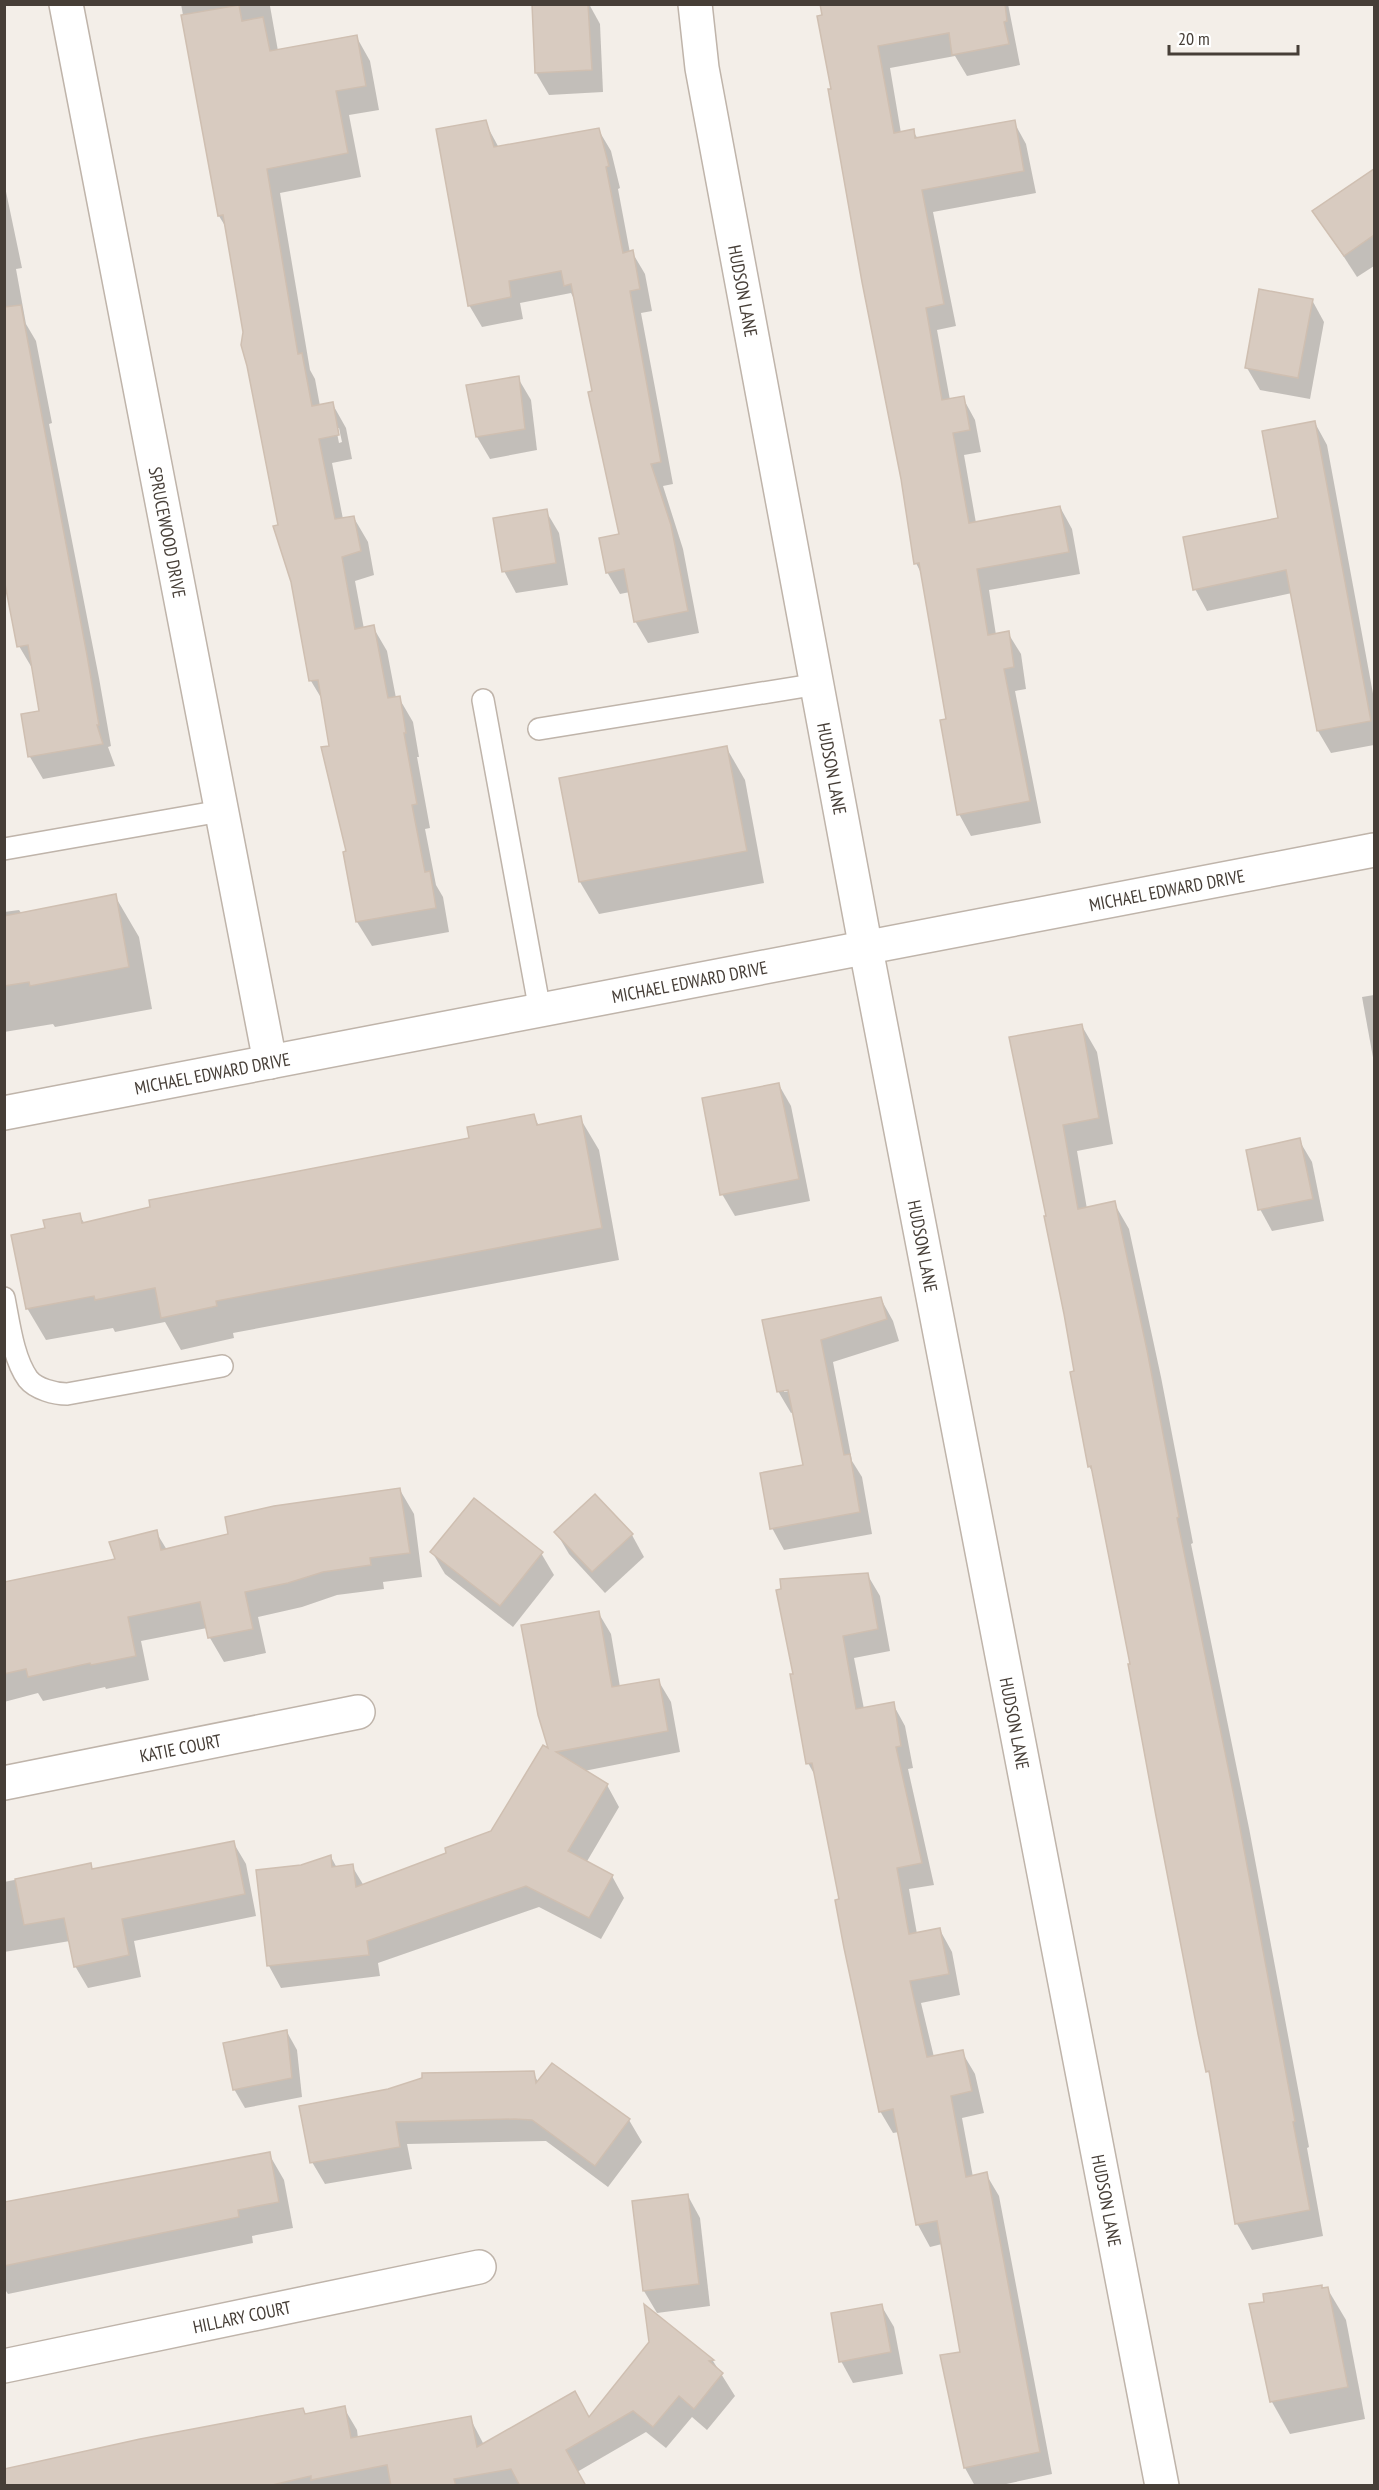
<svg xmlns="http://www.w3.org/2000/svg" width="1379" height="2490" viewBox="0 0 1379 2490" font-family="'PT Sans Narrow',sans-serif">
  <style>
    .shadow { fill: #0003; fill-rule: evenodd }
    .building { fill: #d8cbc0; stroke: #cfbfb1; stroke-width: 1.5 }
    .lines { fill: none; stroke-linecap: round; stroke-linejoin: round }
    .lane-casing { stroke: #bfb4aa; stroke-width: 24 }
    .street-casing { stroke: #bfb4aa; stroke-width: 36 }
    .lane { stroke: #fff; stroke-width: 21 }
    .street { stroke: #fff; stroke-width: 33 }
    .labels { text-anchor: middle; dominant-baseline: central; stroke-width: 6; stroke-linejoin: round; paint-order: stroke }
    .street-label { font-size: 18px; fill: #463e37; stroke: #fff }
  </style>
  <rect width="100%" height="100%" fill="#f3eee8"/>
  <!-- shadow -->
  <g class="shadow">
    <path d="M181,4H282L270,6L278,51L356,36L370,61L379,110L349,115L361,177L280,193L310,370L315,379L320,406L332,403L346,428L352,459L332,463L343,519L354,518L368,542L374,575L355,581L364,629L373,627L387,651L396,698H399L413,722L419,757H417L430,828L425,829L436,885L443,897L449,932L372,946L357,922L323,701L311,681L280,526L227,229L219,216ZM336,428H339L342,442L339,443Z"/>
    <path d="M573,4H589L600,24L603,92L549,95L536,73Z"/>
    <path d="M821,4H1008L1020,65L967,76L955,56L890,68L901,133L913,131L918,139L1014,122L1026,144L1036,193L933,212L956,326L937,330L950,400L963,398L975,420L981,452L964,455L976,523L1060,507L1072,529L1080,574L989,590L996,635L1008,633L1021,654L1026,689L1015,691L1041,823L971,836L959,814L947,720L922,575L916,563L833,90Z"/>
    <path d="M485,122L499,148L598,129L611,151L620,188L618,189L630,253L632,252L645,274L652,311L641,313L673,484L663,486L683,549L699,633L648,643L635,621L630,592L620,594L607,572L621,536L576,303L571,293L520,303L523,319L482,327L469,305Z"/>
    <path d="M1374,170V266L1357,277L1314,211Z"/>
    <path d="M4,182L22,268L16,269L26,324L36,341L52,423L49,424L99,678L111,746L108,747L115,766L43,779L30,757L23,715L41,712L34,668H32L19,646L4,573Z"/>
    <path d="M1312,300L1324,322L1310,399L1260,390L1247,368Z"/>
    <path d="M518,378L531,400L537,450L490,459L477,437L468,386Z"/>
    <path d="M1315,423L1327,445L1374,699V745L1331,753L1318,731L1292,593L1207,611L1195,589L1280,520Z"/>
    <path d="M546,511L559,533L568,585L516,593L504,571Z"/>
    <path d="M726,747L745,780L764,883L599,914L580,882Z"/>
    <path d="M115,896L139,937L152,1009L55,1027L53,1024L4,1032V912L19,910L22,914Z"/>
    <path d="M1374,995V1063L1362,997Z"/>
    <path d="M1082,1026L1097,1052L1113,1144L1077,1151L1087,1209L1114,1203L1129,1229L1161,1377L1193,1543L1191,1544L1249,1828L1309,2147L1307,2148L1323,2236L1252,2250L1237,2224L1211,2077L1208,2071L1132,1665L1094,1475L1089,1466L1075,1373L1033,1139Z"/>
    <path d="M779,1085L791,1106L810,1201L735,1216L722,1194Z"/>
    <path d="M534,1116L539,1126L580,1118L599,1150L619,1260L233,1333L234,1338L181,1350L165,1322L115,1332L113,1328L46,1340L27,1308L47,1230L79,1215L85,1224L471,1140Z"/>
    <path d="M1299,1140L1312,1162L1324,1221L1272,1231L1260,1209Z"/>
    <path d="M881,1299L893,1321L899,1341L833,1362L852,1461L862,1477L872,1534L784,1550L772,1528L805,1466L794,1412L791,1413L778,1391L764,1321ZM784,1389L796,1390L784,1392Z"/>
    <path d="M400,1490L414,1514L422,1577L383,1582L384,1589L337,1595L302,1607L258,1617L266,1653L224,1662L210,1638L207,1628L141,1641L149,1680L106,1689L105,1687L43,1701L38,1693L4,1702V1582L13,1580L14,1582L117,1560L156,1532L167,1550Z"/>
    <path d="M556,1532L632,1535L644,1557L605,1593L569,1554Z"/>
    <path d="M432,1552L541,1553L554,1575L513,1627L445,1574Z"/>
    <path d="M867,1574L880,1596L890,1651L854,1658L864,1709L893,1704L905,1726L913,1768L908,1769L934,1885L909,1889L917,1934L940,1930L952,1952L960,1995L921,2003L934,2057L962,2052L975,2074L984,2113L962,2118L973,2177L986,2174L999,2196L1052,2474L997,2486H975L965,2468L962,2353L942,2244L930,2247L918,2225L899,2132L893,2133L880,2111L817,1779L808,1763L795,1675Z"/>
    <path d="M598,1612L611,1634L620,1687L658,1680L671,1702L680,1752L584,1771L607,1785L619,1807L586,1863L612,1876L624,1898L601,1939L539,1907L378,1963L380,1976L281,1988L269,1966L302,1866L331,1857L337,1868L352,1866L364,1886L448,1854L492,1832L551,1751Z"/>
    <path d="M233,1842L246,1864L256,1916L134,1941L141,1977L88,1988L75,1966L70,1941L4,1952V1882L90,1865L93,1870Z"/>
    <path d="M287,2032L297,2050L302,2097L245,2108L234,2089Z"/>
    <path d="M533,2072L538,2082L629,2120L642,2142L608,2187L546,2141L407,2144L412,2169L325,2184L312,2162L389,2090Z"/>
    <path d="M269,2154L284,2180L293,2228L252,2236L253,2243L8,2294L4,2288V2204Z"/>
    <path d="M688,2196L700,2218L710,2306L657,2313L644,2291Z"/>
    <path d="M1327,2288L1346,2320L1365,2419L1290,2434L1272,2402L1251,2305Z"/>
    <path d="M881,2305L894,2327L903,2374L853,2383L841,2361Z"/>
    <path d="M646,2307L713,2361L735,2396L707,2430L692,2417L666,2448L646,2432L577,2472L584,2486H41L306,2415L344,2408L357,2430L358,2438L470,2418L484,2445L589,2419L650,2343Z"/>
  </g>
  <!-- building -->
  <g class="building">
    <path d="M532,4H588L592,70L535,73Z"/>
    <path d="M820,4H1005L1007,21L1004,22L1009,44L952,55L949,33L878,46L894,133L914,129L915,138L1015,120L1024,171L922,190L944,304L926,308L942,400L964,396L970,430L953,433L969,523L1060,506L1069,552L977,569L988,635L1009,631L1014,667L1004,669L1030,801L957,815L940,720L946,719L919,563L914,564L901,479L862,282L828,89H831L817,16L822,15Z"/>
    <path d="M239,5L242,21L263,17L270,51L357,35L366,86L336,91L348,153L267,169L298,354L302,353L312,406L333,402L339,435L319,439L335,519L354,516L361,551L342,557L355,629L374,625L388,698L400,696L406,733H404L417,804L412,805L425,872L430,871L436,908L356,922L343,852L346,851L321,747L329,746L318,680L309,681L291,582L273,526L278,525L247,366L241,345L243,332L223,215L218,216L181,15Z"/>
    <path d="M486,120L494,147L599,128L609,166L606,167L623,253L633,250L640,289L630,291L661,462L651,464L671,525L688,611L634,622L624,569L606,573L599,538L619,534L588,392L592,391L571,284L564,286L561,271L509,281L511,297L468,306L436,129Z"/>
    <path d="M1374,169V235L1344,256L1312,211Z"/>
    <path d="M1259,289L1313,299L1298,378L1245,368Z"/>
    <path d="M21,305L87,655L99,725H97L103,744L28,757L21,714L39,711L28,645L17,647L4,579V307Z"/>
    <path d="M519,376L525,429L476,437L466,385Z"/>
    <path d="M1315,421L1371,721L1317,731L1286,570L1193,590L1183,537L1278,518L1262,431Z"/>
    <path d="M547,509L556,563L502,572L493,518Z"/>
    <path d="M727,746L747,851L579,882L559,778Z"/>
    <path d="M116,894L129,967L30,986L29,982L4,986V916Z"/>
    <path d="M1082,1024L1099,1118L1063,1125L1078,1209L1115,1201L1147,1350L1179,1517L1177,1518L1235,1801L1295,2121L1293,2122L1310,2210L1235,2224L1209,2071L1206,2072L1198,2034L1156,1816L1128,1664H1130L1091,1466L1088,1467L1070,1372L1074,1371L1064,1314L1044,1216H1046L1009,1037Z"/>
    <path d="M779,1083L799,1179L720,1195L702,1098Z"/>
    <path d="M534,1114L537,1125L581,1116L602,1228L216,1301L217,1306L161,1318L155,1288L95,1300L94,1296L26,1309L11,1235L45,1228L43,1220L80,1213L82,1223L150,1207L149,1200L469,1138L467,1127Z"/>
    <path d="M1300,1138L1313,1199L1258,1210L1246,1150Z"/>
    <path d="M881,1297L887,1319L821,1340L844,1455L850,1454L860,1512L770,1529L760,1473L803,1465L788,1390L777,1392L762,1320Z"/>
    <path d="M400,1488L410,1553L370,1558L371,1565L323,1572L288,1583L245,1592L253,1629L208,1638L200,1602L128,1617L136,1656L91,1665L90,1663L28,1677L26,1669L4,1674V1582L115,1559L109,1542L157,1530L161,1550L228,1534L225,1517L274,1506Z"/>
    <path d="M595,1494L633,1534L592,1572L554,1532Z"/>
    <path d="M474,1498L543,1552L500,1606L430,1552Z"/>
    <path d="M868,1573L878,1629L843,1636L856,1709L894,1702L901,1746L896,1747L922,1863L897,1868L909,1934L940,1928L949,1974L910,1981L927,2057L963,2050L972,2091L951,2096L966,2177L987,2172L1040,2452L964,2468L940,2355L960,2352L937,2221L916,2225L893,2109L879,2112L844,1948L835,1900L839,1899L812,1763L806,1764L790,1674H793L776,1590L781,1589L780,1579Z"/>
    <path d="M599,1611L612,1687L659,1679L668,1731L556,1752L608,1784L568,1851L613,1875L589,1918L526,1886L367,1941L369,1955L267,1966L256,1870L301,1865L331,1855L332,1867L353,1864L356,1887L446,1853L445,1848L491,1831L543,1745L548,1748L538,1715L521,1625Z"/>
    <path d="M234,1841L245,1894L122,1919L129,1955L74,1967L64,1918L24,1925L15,1879L91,1863L92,1869Z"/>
    <path d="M287,2030L292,2078L233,2090L223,2043Z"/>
    <path d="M552,2063L630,2119L595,2166L532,2120L514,2119L396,2122L400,2147L310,2163L299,2106L388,2089L422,2078V2073L534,2071L536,2083Z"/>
    <path d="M270,2152L279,2202L238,2210L239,2217L4,2266V2202Z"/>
    <path d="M688,2194L699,2284L643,2291L632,2201Z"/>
    <path d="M1322,2285V2288L1328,2287L1348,2387L1270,2402L1249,2304L1264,2302L1263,2294Z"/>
    <path d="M644,2304L714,2360L709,2361L723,2373L694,2409L679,2396L653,2427L633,2411L566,2450L586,2486H520L511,2469L454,2479L456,2486H391L387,2465L311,2480V2476L268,2486H4V2469L140,2439L303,2408L305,2414L345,2406L351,2438L471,2416L477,2447L575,2391L589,2417L649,2342Z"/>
    <path d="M882,2304L891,2352L839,2362L831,2313Z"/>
  </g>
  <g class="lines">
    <!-- lane casing -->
    <g class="lane-casing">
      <g id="lane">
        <path d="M483,700L540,1011"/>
        <path d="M539,729L818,684"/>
        <path d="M4,849L221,811"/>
        <path d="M4,1298C9,1323 13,1358 28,1379C36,1389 55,1394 67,1394L222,1366"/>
      </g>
    </g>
    <!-- street casing -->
    <g class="street-casing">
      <g id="street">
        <path id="s1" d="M66,4L270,1062"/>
        <path id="s2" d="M695,4L702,68L866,949L1162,2486"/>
        <path id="s3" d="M4,1113L1374,850"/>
        <path id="s4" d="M4,1783L358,1712"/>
        <path id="s5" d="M4,2366L479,2267"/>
      </g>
    </g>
    <!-- lane -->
    <use href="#lane" class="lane"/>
    <!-- street -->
    <use href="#street" class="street"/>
  </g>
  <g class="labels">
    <!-- street labels -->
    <g class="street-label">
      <text stroke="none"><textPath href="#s2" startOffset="291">HUDSON LANE</textPath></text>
      <text stroke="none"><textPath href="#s1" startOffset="538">SPRUCEWOOD DRIVE</textPath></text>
      <text stroke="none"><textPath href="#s2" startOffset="777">HUDSON LANE</textPath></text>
      <text stroke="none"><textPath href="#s3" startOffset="1184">MICHAEL EDWARD DRIVE</textPath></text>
      <text stroke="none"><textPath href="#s3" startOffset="698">MICHAEL EDWARD DRIVE</textPath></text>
      <text stroke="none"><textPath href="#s3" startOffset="212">MICHAEL EDWARD DRIVE</textPath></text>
      <text stroke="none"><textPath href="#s2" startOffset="1263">HUDSON LANE</textPath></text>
      <text stroke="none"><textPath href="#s2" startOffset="1749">HUDSON LANE</textPath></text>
      <text stroke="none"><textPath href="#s4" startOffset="180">KATIE COURT</textPath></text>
      <text stroke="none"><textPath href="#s2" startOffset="2235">HUDSON LANE</textPath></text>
      <text stroke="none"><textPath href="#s5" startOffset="243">HILLARY COURT</textPath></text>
    </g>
  </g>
  <!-- border -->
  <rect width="1379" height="2490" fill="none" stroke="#463e37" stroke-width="12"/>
  <!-- scale -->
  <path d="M1169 45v9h129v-9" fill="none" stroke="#463e37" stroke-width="3"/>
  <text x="1178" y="45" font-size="18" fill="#463e37" stroke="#ffffff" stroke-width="4.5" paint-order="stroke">20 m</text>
</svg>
